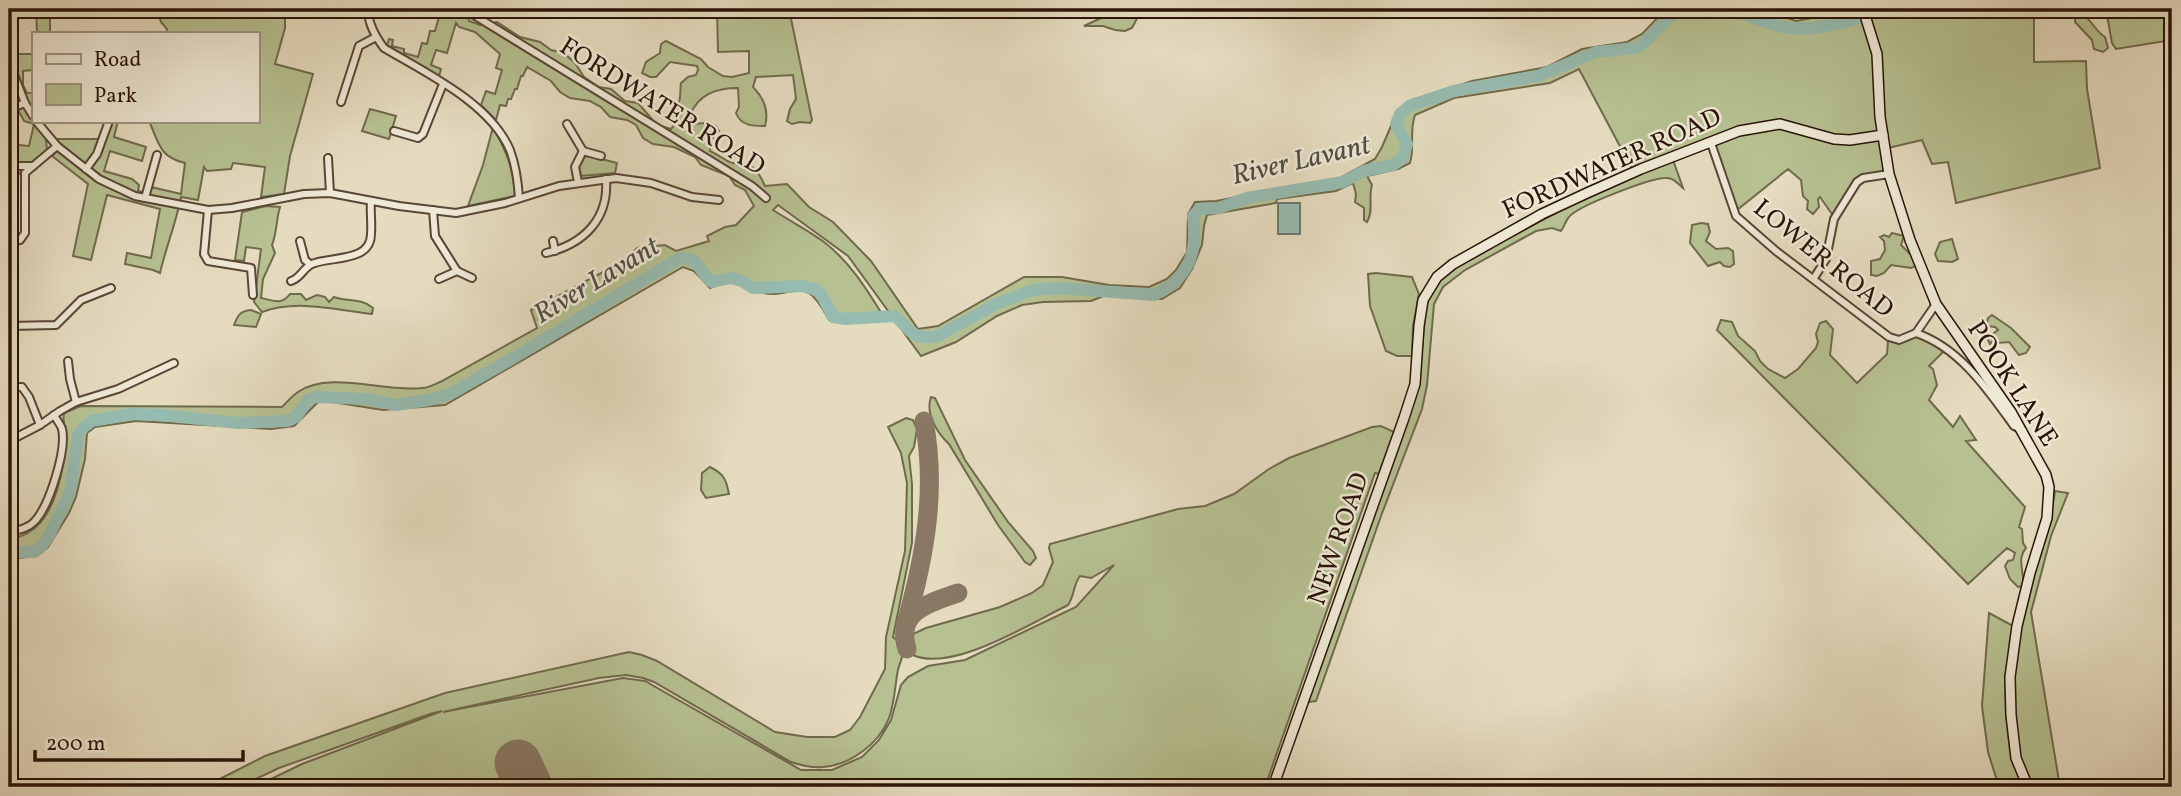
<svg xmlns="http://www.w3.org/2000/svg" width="2181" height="796" viewBox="0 0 2181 796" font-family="Vollkorn,serif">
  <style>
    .green { fill: #b6c091; stroke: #706a4c; stroke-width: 2 }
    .water { fill: #96bbb0; stroke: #6b786d; stroke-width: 2 }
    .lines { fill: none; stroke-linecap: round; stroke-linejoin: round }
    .river { stroke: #96bbb0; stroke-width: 12 }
    .taxiway { stroke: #887864; stroke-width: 19 }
    .runway { stroke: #887864; stroke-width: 47 }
    .street-casing { stroke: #594636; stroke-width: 10 }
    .secondary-casing { stroke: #2a1408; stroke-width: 12 }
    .street { stroke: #eee8d5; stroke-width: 6 }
    .secondary { stroke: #eee8d5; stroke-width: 9 }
    .labels { text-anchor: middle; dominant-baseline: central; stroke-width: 5; stroke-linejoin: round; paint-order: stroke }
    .street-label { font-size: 26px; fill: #2a1408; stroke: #eee8d5 }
    .water-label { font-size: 28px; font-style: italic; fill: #504e43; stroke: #eee8d5 }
  </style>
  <rect width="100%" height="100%" fill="#e5dbbf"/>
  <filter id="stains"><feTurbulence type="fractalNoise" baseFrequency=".00286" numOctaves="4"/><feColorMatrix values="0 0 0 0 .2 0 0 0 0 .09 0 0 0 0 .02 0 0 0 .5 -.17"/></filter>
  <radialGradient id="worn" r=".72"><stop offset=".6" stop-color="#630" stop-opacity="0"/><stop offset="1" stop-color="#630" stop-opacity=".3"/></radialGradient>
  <!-- green -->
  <g class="green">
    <path d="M9,9H14L16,54H33V70L23,71V85L27,93H33V121H44L47,150L19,174H9V144L29,146L34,124L24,121L18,110L26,103L11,61L9,47Z"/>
    <path d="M36,9H50V33H37Z"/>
    <path d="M157,9H285V28L275,64L313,74L290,156L284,194L261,197L265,167L233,163L231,169L207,171L204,167L198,200L181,197C176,223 166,247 160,273L153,270L125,264L127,253L151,258L160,209L107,195L91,260L73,256L88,184L52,156L61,147L54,139H106L112,121H118L114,137L146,147L142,161L110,151L104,171L132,179L139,185L138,191L149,193L151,187L181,194L185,163C159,157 159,143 149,121H257V33H166L167,29L161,22Z"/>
    <path d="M435,9H466L469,21L480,25L497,22L520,37L540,42L551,50L564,53L575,63L584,77L599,87L611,89L625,101L638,103L657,125L671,129L674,125C671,115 676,112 679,102C681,96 680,89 681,83L688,77L696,75L698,70L697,66L670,62L656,77H650L642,73L646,62L660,53L661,44L666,41L701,59L708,67L723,76L732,77L749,73V51L718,52L717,9H789L812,120L810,123L800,122L792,124L787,121L790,109L796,99L793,75L756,77L753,87C764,98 769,111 765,126C753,126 741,126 736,113L739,107L738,88C716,88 699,94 690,115L695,124L705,123L716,126L719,131L711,140L710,151C717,154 723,159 730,162C753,172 751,156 765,186L787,184L809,207L833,222L871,261L918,329L938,326L1024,277H1062L1109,285L1149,287L1167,279L1176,270L1187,252L1188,214L1195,202L1216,201L1340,178L1375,159L1382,147L1397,112L1411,101L1472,81L1547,67L1582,49L1627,42L1642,34L1666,9H1761L1796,21L1823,16V9H1860L1875,54L1887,173L1863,177L1834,217L1820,197L1818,199L1819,207L1813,214L1807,209L1808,201L1803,196L1801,180L1788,169L1732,214L1708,146L1632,169L1579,69L1550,83L1454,98L1415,115C1409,131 1415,147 1410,163L1398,169L1367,176L1372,185C1368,197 1374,211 1367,222L1364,220V208L1355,202L1356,194L1353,183L1336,191L1277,199L1276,203L1207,215L1204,226L1202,245L1192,269L1180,288L1162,299L1106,295L1091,301L1043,302L1022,305L997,316L956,342L921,356L848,256L778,205L773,210C790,221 808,230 824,242C849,261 866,288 882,314L829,320C824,311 818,299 809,293C797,287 782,295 770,294C755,293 740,281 727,283C721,284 715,286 710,288L694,271L683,267L445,405L383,410L320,400L294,426L271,429L136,421L95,427L87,433L85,459L76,497L69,513L48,547L37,556L9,559V540C15,538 23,536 29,532C56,517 64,467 66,439C66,429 62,423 64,413L81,406L282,407C287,402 292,396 298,392C330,370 385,393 422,388C429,388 435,384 442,381L537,328L531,310L607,270L636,262L632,254L637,248L665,245L676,251L709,241L707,236L725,227L736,225L754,206L745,190L735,185L729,176L701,165L695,157L674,147L653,144L643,138L636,125L627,120L610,117L601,107L590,101L570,98L560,92L551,81L527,67L523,76H521L517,89H515L511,99H508L506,106L500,105L496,120L481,105L486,91L495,94L502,70L496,68L500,54L475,32L459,27L456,23L447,53L436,50L431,65L441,69L439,76L387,45L389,39L393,40L392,46L404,49V53L418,57L422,43L427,44L430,31H435L439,17Z"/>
    <path d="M1120,9H1142L1132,28L1125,31L1115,30L1103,26H1084Z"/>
    <path d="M1868,9H2089L2081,13C2092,20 2095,31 2105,37L2108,48L2103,52L2094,49L2092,40L2075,22V15L2034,16V62L2086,61L2087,89L2100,168L1956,203L1948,162L1932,164L1922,140L1888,148L1883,117L1881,53Z"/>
    <path d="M2106,9H2172V40L2116,49L2112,43Z"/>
    <path d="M370,109L396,116L389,139L362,131Z"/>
    <path d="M493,127C507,153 513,166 515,196L468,206L483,165Z"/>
    <path d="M590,156L617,163L615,173L581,176L579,166L583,157Z"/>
    <path d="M1673,160L1683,188C1677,183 1673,177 1665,178C1651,178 1577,206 1569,217C1565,221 1565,226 1561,231L1552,228L1536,231L1465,270L1443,287L1434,304L1427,385L1422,409L1381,516L1316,701L1308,702L1419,385L1426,301L1440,278L1454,268L1589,195Z"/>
    <path d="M266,206L280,207C276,220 277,233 272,245L275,253L263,279L261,298C273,300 281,306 290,294H301L306,300L317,295L325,297L329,302L334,297C348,302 362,298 373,308L372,314C336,310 297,299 262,312L254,302L261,249L246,247L244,261L235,260L242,212Z"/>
    <path d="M1701,223L1708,224L1710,232L1706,241L1716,249L1728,248L1733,251L1734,264L1730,267L1724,266L1720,262L1708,266L1690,243L1692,225Z"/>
    <path d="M1892,233L1904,236L1901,245L1913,257L1916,266L1911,268L1891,265L1884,273L1877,276L1871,275V261L1880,259L1885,250L1884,241L1880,237L1884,235L1889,237Z"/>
    <path d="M1952,239L1958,259L1952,262L1938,261L1935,254L1940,242Z"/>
    <path d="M1376,273L1412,277L1419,294L1413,326L1412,356H1397L1386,351L1370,306L1368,274Z"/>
    <path d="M251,310L261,314L256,327L234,325C238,315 240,311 251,310Z"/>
    <path d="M1992,315L2011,328L2030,347L2026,353L2019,355L2009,342L1998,343L1993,341L1990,344L1987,338L1998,330L1995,327L1986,326L1988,318Z"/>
    <path d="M1721,320L1732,322L1738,336L1755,351L1760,361L1768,369L1785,378L1798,369L1816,348L1818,342L1816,334L1820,323L1826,321L1833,329L1830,355L1857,383L1887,354L1888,341H1907L1916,336L1933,343L1944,351L1929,366L1933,369L1937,385L1929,400L1953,427L1960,416L1976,440L1966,441L2025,507L2019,527L2022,529L2023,543L2026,548C2016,560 2025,572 2023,586L2018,587L2010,579L2005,566L2008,561L2013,560L2015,553L2007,548L1968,584L1717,330Z"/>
    <path d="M931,397L935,398L965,460L1008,522L1033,551L1036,558L1030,565L1025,562L998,525L949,444C937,433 925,413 931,397Z"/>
    <path d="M906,418L913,420L917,429L914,447L909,456L912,484V543L893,637C911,652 899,658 897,675C895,689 894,704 889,718C879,744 850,765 823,767C811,768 801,765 791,762L654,682L643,678L626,675L599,678L443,712L623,678L645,681L801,770H832L862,757L879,740L891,720L901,685L908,677L928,666L965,660L1076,607L1114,565L1091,578L1080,576C1073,585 1075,595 1068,605C1031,623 952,673 913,655L908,645L911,635L926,628L1000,607L1032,593L1043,585L1053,562L1049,548L1050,544L1178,509L1205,506L1234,494L1269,469L1289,458L1372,427L1381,426L1394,432L1379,474L1375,473L1265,787H254L302,764L442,711L430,714L279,768L239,787H204L265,756L445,693L629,652L642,655L657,661L775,732L807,737H835L850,730L860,717L885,669L886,637L905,551L907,483L901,453L888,427Z"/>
    <path d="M710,467C724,474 726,479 729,494L706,498L701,490L702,473Z"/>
    <path d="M2055,491L2068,493L2051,536L2031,612L2060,787H2032C2028,777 2023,767 2020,757C2007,710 2015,643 2027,596C2036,561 2050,528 2055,491Z"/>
    <path d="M1989,613L2015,627L2005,677L2006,715L2011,759L2023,787H1999L1988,752L1982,706Z"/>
  </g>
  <!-- water -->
  <rect class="water" x="1278" y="203" width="22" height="31"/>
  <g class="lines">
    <!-- river -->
    <g class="river">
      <path d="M1730,9C1747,15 1765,23 1783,27C1807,32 1854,24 1873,9"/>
      <path d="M9,552H34L41,547L50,534L70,492L78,435L84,427L92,421L131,414L161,415L238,423L287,421L296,417L308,400L316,397L368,399L395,405L430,400L450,394L508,361L680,258C702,258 698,273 712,282L731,278L742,281L753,288L803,286L814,289L821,294L833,317L845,319L895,316L909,330L919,337H936L998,303L1033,290L1058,288L1154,295C1189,279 1198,252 1193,216L1200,209L1219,208L1247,198L1343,182L1364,171L1393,165L1403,158L1407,144L1396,124L1400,114L1411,105L1427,100L1454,91L1538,76L1596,52L1636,48L1645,42L1677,9"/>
    </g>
    <!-- taxiway -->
    <g class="taxiway">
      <path d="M906,623C925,556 937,490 924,421"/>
      <path d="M907,649C895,611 930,603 958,593"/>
      <path d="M501,787L524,776"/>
    </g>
    <!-- runway -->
    <path class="runway" d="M518,763L529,787"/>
    <!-- street casing -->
    <g class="street-casing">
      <g id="street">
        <path d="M368,9C368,24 375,36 384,48C426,73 490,103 510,150C516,166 518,182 519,198"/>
        <path d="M464,9L752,186L766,198"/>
        <path d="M642,14L645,9"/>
        <path d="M9,62L25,103L33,116"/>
        <path d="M341,102L359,46L376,37"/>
        <path d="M9,109L25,103"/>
        <path d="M36,121L57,146L99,179L135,196L208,210L232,208L304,194L330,193L399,206L456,213L505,203L559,186L616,178L651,183L692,197L719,200"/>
        <path d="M567,124L583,151"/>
        <path d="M394,131L418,138L423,134L443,84"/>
        <path d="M1711,143L1736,216L1776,251L1889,337L1899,340L1916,333C1960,348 1988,390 2014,426L2019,428"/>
        <path d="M328,158L330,193"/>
        <path d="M9,166H33"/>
        <path d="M86,169L97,154L109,121"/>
        <path d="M578,182L575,167L583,151L601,156"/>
        <path d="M145,198L157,155"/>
        <path d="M208,210L204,254L208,261L251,268L253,295"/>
        <path d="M433,210L435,236L457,271L439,279"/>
        <path d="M9,241L20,240L25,233V173L57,146"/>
        <path d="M300,241L305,260L310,264"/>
        <path d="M553,241L555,251"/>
        <path d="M546,253C584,244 609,219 606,179"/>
        <path d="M457,271L472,278"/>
        <path d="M1814,278L1826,259L1834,219L1857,182L1863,178L1889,174"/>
        <path d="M291,281C301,278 303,268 312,264C329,256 371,263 371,234C372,223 370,212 371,201"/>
        <path d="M9,326L56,325L81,300L111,288"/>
        <path d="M1916,333L1936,304"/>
        <path d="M68,361L70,379L76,402"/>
        <path d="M9,387H22L29,397L40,425"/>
        <path d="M9,441L40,425L60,411L76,402L118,389L174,363"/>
        <path d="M9,532C18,530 27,529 34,522C49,507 67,450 62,429C61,425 56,419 54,415"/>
      </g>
    </g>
    <!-- secondary casing -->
    <g class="secondary-casing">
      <g id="secondary">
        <path d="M1863,9L1877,54L1880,117L1889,174L1910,240L1936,304L2011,412L2046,475L2049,487L2047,518L2030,573L2017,626L2010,677L2011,715L2016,758L2028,787"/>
        <path d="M1273,787L1404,418L1415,384L1419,326L1423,300L1437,277L1453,264L1542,214L1587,193L1641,169L1739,131L1780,124L1834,139L1850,140L1883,135"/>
      </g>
    </g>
    <!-- street -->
    <use href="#street" class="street"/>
    <!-- secondary -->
    <use href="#secondary" class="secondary"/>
  </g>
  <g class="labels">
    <!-- street labels -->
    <g class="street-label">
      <text transform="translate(662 107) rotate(32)">FORDWATER ROAD</text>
      <text transform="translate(1612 164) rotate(-24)">FORDWATER ROAD</text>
      <text transform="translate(1823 259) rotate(39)">LOWER ROAD</text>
      <text transform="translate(2012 384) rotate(57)">POOK LANE</text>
      <text transform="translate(1339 539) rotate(-71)">NEW ROAD</text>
    </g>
    <!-- water labels -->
    <g class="water-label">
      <text transform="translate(1301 161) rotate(-13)">River Lavant</text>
      <text transform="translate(597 281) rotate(-31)">River Lavant</text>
    </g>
  </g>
  <!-- margin -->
  <rect width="2181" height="796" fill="none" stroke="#e5dbbf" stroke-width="35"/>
  <rect x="10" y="10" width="2160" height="775" fill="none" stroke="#2a1408" stroke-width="3.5"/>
  <rect x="18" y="18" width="2146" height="761" fill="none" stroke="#2a1408" stroke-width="2"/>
  <!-- legend -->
  <rect x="32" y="32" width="228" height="91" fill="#eee8d5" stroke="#a09383" stroke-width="2"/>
  <rect x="46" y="54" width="35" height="10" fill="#eee8d5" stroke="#a09383" stroke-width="2"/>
  <text x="94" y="66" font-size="21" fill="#2a1408">Road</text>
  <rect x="46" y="84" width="35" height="21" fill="#b6c091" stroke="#a09383" stroke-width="2"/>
  <text x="94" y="102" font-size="21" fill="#2a1408">Park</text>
  <!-- scale -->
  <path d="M35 750v10h208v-10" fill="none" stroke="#2a1408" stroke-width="3.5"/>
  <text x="46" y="750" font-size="21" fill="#2a1408" stroke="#eee8d5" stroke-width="5" paint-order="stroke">200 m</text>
  <rect width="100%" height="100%" filter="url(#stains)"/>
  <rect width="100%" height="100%" fill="url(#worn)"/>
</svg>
